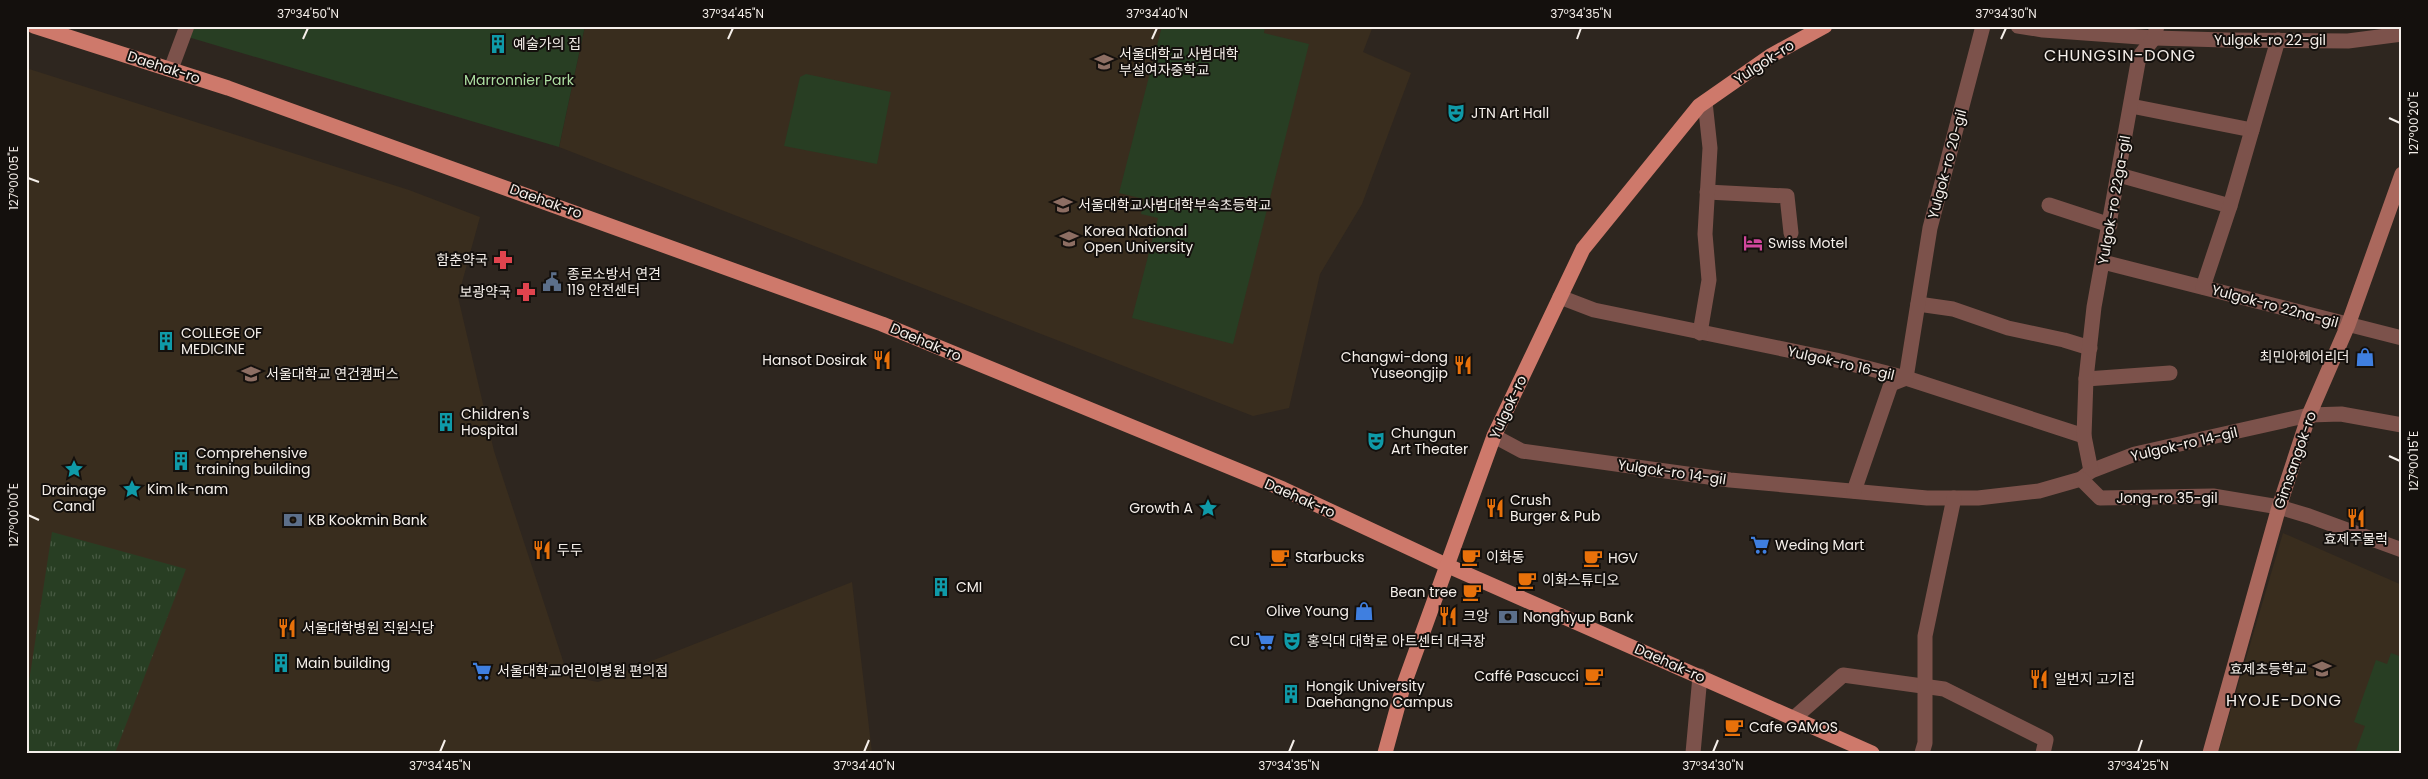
<svg xmlns="http://www.w3.org/2000/svg" width="2428" height="779" viewBox="0 0 2428 779" font-family="Poppins,'Noto Sans KR',sans-serif">
  <style>
    .education { fill: #392d1e }
    .grass { fill: url(#grass-tufts) }
    .green { fill: #283e23 }
    .lines { fill: none; stroke-linecap: round; stroke-linejoin: round }
    .street { stroke: #7c524b; stroke-width: 15 }
    .secondary { stroke: #aa685d; stroke-width: 15 }
    .primary { stroke: #ce796b; stroke-width: 15 }
    .ticks { fill: none; stroke: #f5efea; stroke-width: 2 }
    .labels { text-anchor: middle; dominant-baseline: central; stroke-width: 4; stroke-linejoin: round; paint-order: stroke }
    .street-label { font-size: 14px; fill: #f5efea; stroke: #14100d }
    .poi-label { font-size: 14px; fill: #f5efea; stroke: #14100d; text-anchor: start }
    .park-label { font-size: 14px; fill: #acdea1; stroke: #14100d }
    .quarter-label { font-size: 16px; letter-spacing: 1px; fill: #f5efea; stroke: #14100d }
    .neatline { fill: none; stroke: #f5efea; stroke-width: 2 }
    .ticks-label { font-size: 12px; text-anchor: middle; fill: #f5efea }
  </style>
  <defs>
    <pattern id="grass-tufts" width="24" height="20" patternUnits="userSpaceOnUse" patternTransform="scale(1.25)"><rect width="24" height="20" fill="#283e23"/><path d="M3 7l-1-3M5 7V3M7 7l1-3M15 17l-1-3M17 17v-4M19 17l1-3" fill="none" stroke="#485a43"/></pattern>
  </defs>
  <rect width="100%" height="100%" fill="#2e261f"/>
  <!-- education -->
  <g class="education">
    <path d="M585,26H1373L1363,52L1411,73L1362,204L1320,274L1289,408L1253,416L559,147Z"/>
    <path d="M26,68L409,190L480,217L458,297L494,451L568,676L598,682L852,582L872,753H26Z"/>
    <path d="M2283,533L2402,585V753H2218Z"/>
  </g>
  <!-- grass -->
  <path class="grass" d="M52,532L186,569L115,753H26V701Z"/>
  <!-- green -->
  <g class="green">
    <path d="M193,26H585L559,147L188,37Z"/>
    <path d="M1162,26H1265L1264,33L1309,44L1233,344L1132,318L1158,218L1141,214L1144,199L1119,193Z"/>
    <path d="M806,74L891,92L877,164L784,146L800,77Z"/>
    <path d="M2391,653L2402,657V753H2355L2365,726L2354,722L2376,660L2387,664Z"/>
  </g>
  <g class="lines">
    <!-- street -->
    <g class="street">
      <path d="M2018,26L2043,30L2154,38L2226,40L2348,41L2402,34"/>
      <path d="M171,69L187,26"/>
      <path d="M2131,106L2252,130"/>
      <path d="M2119,175L2230,206"/>
      <path d="M1707,192L1787,196L1791,233"/>
      <path d="M2049,205L2110,225"/>
      <path d="M2103,262L2402,338"/>
      <path d="M2203,287L2230,206L2278,40"/>
      <path d="M1560,297L1594,310L1836,360L1906,378L2084,436"/>
      <path d="M1918,304L1953,309L2008,328L2064,340L2090,348"/>
      <path d="M1700,333L1709,280L1705,234L1710,148L1705,102"/>
      <path d="M2086,379L2170,373"/>
      <path d="M1494,436L1522,451L1730,480L1927,498H1978L2039,491L2081,479L2091,471L2135,454L2309,415L2341,414L2402,425"/>
      <path d="M2091,471L2084,436L2086,379L2094,307L2139,57L2154,38L2157,26"/>
      <path d="M2081,479L2100,498L2213,496L2279,507L2309,516L2402,550"/>
      <path d="M1854,491L1891,384L1906,378L1930,228L1983,26"/>
      <path d="M1794,718L1843,675L1944,689L2046,740L2043,753"/>
      <path d="M1693,753L1700,676"/>
      <path d="M1922,753L1925,743V636L1954,498"/>
    </g>
    <!-- secondary -->
    <path class="secondary" d="M2210,753L2279,507L2309,415L2348,325L2402,174"/>
    <!-- primary -->
    <g class="primary">
      <path d="M34,26L228,88L882,324L1283,489L1446,565L1872,753"/>
      <path d="M1385,753L1403,687L1494,436L1583,249L1699,106L1772,55L1825,26"/>
    </g>
  </g>
  <!-- ticks -->
  <path class="ticks" d="M303,39L308,28M728,39L733,28M1152,39L1157,28M1577,39L1581,28M2001,39L2006,28M2389,118L2400,123M28,178L39,182M2389,456L2400,461M28,515L39,520M440,752L445,740M864,752L869,740M1289,752L1294,740M1713,752L1718,740M2138,752L2142,740"/>
  <!-- icons -->
  <defs>
    <g id="building-bare" transform="scale(1.5)"><path d="M-4-6H4V6H1V3H-1V6H-4ZM-2.5-4.3h1.7v1.8h-1.7ZM.8-4.3h1.7v1.8H.8ZM-2.5-1h1.7V.8h-1.7ZM.8-1h1.7V.8H.8Z" fill="#0f9aa8" stroke="#14100d" stroke-width="2.5" paint-order="stroke"/></g>
    <g id="school-bare" transform="scale(1.5)"><path d="M0-5L7-2L0 1L-7-2ZM-4 1L0 2.5L4 1V4Q0 6-4 4Z" fill="#8d6e63" stroke="#14100d" stroke-width="2.5" paint-order="stroke"/></g>
    <g id="theatre-bare" transform="scale(1.5)"><path d="M-5-5.5Q0-4 5-5.5V0Q5 5 0 6Q-5 5-5 0ZM-3.3-2.5H-1v1.5H-3.3ZM1-2.5H3.3v1.5H1ZM-2.8 1Q0 5.5 2.8 1Z" fill="#0f9aa8" stroke="#14100d" stroke-width="2.5" paint-order="stroke"/></g>
    <g id="university-bare" transform="scale(1.5)"><path d="M0-5L7-2L0 1L-7-2ZM-4 1L0 2.5L4 1V4Q0 6-4 4Z" fill="#8d6e63" stroke="#14100d" stroke-width="2.5" paint-order="stroke"/></g>
    <g id="hotel-bare" transform="scale(1.5)"><path d="M-6-4.5h1.5V1H6V5H4.5V3h-9V5H-6ZM-4 0a1.8 1.8 0 1 1 3.6 0ZM.5 0V-2.5h3Q6-2.5 6 0Z" fill="#d1479c" stroke="#14100d" stroke-width="2.5" paint-order="stroke"/></g>
    <g id="pharmacy-bare" transform="scale(1.5)"><path d="M-2-6h4v4h4v4h-4v4h-4v-4h-4v-4h4Z" fill="#e0444e" stroke="#14100d" stroke-width="2.5" paint-order="stroke"/></g>
    <g id="civic-bare" transform="scale(1.5)"><path d="M-.6-6.5H3V-4.5H.6V-3L4-1V1h2V6H-6V1h2V-1L-.6-3ZM-1.2 2.5V6h2.4V2.5Z" fill="#5c6f8a" stroke="#14100d" stroke-width="2.5" paint-order="stroke"/></g>
    <g id="shop-bare" transform="scale(1.5)"><path d="M-5-2.5h2.3a2.7 3.5 0 0 1 5.4 0H5L5.5 6h-11ZM-1.5-2.5h3a1.5 2.3 0 0 0-3 0Z" fill="#3f7fe0" stroke="#14100d" stroke-width="2.5" paint-order="stroke"/></g>
    <g id="restaurant-bare" transform="scale(1.5)"><path d="M-5-6h1v4h1v-4h1v4h1v-4h1v5L-1.5 .5V6h-2V.5L-5-1ZM5-6V6H3V1.5H1.5Q1.5-4 5-6Z" fill="#e8710a" stroke="#14100d" stroke-width="2.5" paint-order="stroke"/></g>
    <g id="sight-bare" transform="scale(1.5)"><path d="M0-6L1.8-2.2L6-1.7L2.9 1.2L3.7 5.4L0 3.3L-3.7 5.4L-2.9 1.2L-6-1.7L-1.8-2.2Z" fill="#0f9aa8" stroke="#14100d" stroke-width="2.5" paint-order="stroke"/></g>
    <g id="bank-bare" transform="scale(1.5)"><path d="M-6-4H6V4H-6ZM0-2.3a2.3 2.3 0 1 0 0 4.6a2.3 2.3 0 1 0 0-4.6Z" fill="#5c6f8a" stroke="#14100d" stroke-width="2.5" paint-order="stroke"/></g>
    <g id="supermarket-bare" transform="scale(1.5)"><path d="M-6-5.5h2.5l.6 2H6L4.5 2H-2.5L-4.4-4H-6ZM-1.5 3.2a1.3 1.3 0 1 0 .1 0ZM3 3.2a1.3 1.3 0 1 0 .1 0Z" fill="#3f7fe0" stroke="#14100d" stroke-width="2.5" paint-order="stroke"/></g>
    <g id="cafe-bare" transform="scale(1.5)"><path d="M-5.5-4.5H6V0H3Q3 3.5 0 3.5H-2.5Q-5.5 3.5-5.5 0ZM3-3.2v2h1.7v-2ZM-6 4.5H4V6H-6Z" fill="#e8710a" stroke="#14100d" stroke-width="2.5" paint-order="stroke"/></g>
  </defs>
  <g fill-rule="evenodd">
    <use href="#building-bare" x="498" y="44"/>
    <use href="#school-bare" x="1104" y="62"/>
    <use href="#theatre-bare" x="1456" y="113"/>
    <use href="#school-bare" x="1063" y="205"/>
    <use href="#university-bare" x="1069" y="239"/>
    <use href="#hotel-bare" x="1753" y="243"/>
    <use href="#pharmacy-bare" x="503" y="260"/>
    <use href="#civic-bare" x="552" y="282"/>
    <use href="#pharmacy-bare" x="526" y="292"/>
    <use href="#building-bare" x="166" y="341"/>
    <use href="#shop-bare" x="2365" y="357"/>
    <use href="#restaurant-bare" x="882" y="360"/>
    <use href="#restaurant-bare" x="1463" y="365"/>
    <use href="#university-bare" x="251" y="374"/>
    <use href="#building-bare" x="446" y="422"/>
    <use href="#theatre-bare" x="1376" y="441"/>
    <use href="#building-bare" x="181" y="461"/>
    <use href="#sight-bare" x="74" y="469"/>
    <use href="#sight-bare" x="132" y="489"/>
    <use href="#sight-bare" x="1208" y="508"/>
    <use href="#restaurant-bare" x="1495" y="508"/>
    <use href="#restaurant-bare" x="2356" y="518"/>
    <use href="#bank-bare" x="293" y="520"/>
    <use href="#supermarket-bare" x="1760" y="545"/>
    <use href="#restaurant-bare" x="542" y="550"/>
    <use href="#cafe-bare" x="1280" y="557"/>
    <use href="#cafe-bare" x="1471" y="557"/>
    <use href="#cafe-bare" x="1593" y="558"/>
    <use href="#cafe-bare" x="1527" y="580"/>
    <use href="#building-bare" x="941" y="587"/>
    <use href="#cafe-bare" x="1472" y="592"/>
    <use href="#shop-bare" x="1364" y="611"/>
    <use href="#restaurant-bare" x="1448" y="616"/>
    <use href="#bank-bare" x="1508" y="617"/>
    <use href="#restaurant-bare" x="287" y="628"/>
    <use href="#supermarket-bare" x="1265" y="641"/>
    <use href="#theatre-bare" x="1292" y="641"/>
    <use href="#building-bare" x="281" y="663"/>
    <use href="#school-bare" x="2322" y="669"/>
    <use href="#supermarket-bare" x="482" y="671"/>
    <use href="#cafe-bare" x="1594" y="676"/>
    <use href="#restaurant-bare" x="2039" y="679"/>
    <use href="#building-bare" x="1291" y="694"/>
    <use href="#cafe-bare" x="1734" y="727"/>
  </g>
  <g class="labels">
    <!-- street labels -->
    <g class="street-label">
      <text x="2270" y="40">Yulgok-ro 22-gil</text>
      <text transform="translate(1764 62) rotate(-33)">Yulgok-ro</text>
      <text transform="translate(164 67) rotate(18)">Daehak-ro</text>
      <text transform="translate(1947 164) rotate(-75)">Yulgok-ro 20-gil</text>
      <text transform="translate(2114 200) rotate(-80)">Yulgok-ro 22ga-gil</text>
      <text transform="translate(546 201) rotate(20)">Daehak-ro</text>
      <text transform="translate(2275 306) rotate(15)">Yulgok-ro 22na-gil</text>
      <text transform="translate(926 342) rotate(23)">Daehak-ro</text>
      <text transform="translate(1841 363) rotate(13)">Yulgok-ro 16-gil</text>
      <text transform="translate(1508 407) rotate(-65)">Yulgok-ro</text>
      <text transform="translate(2184 444) rotate(-13)">Yulgok-ro 14-gil</text>
      <text transform="translate(2295 460) rotate(-71)">Gimsangok-ro</text>
      <text transform="translate(1672 472) rotate(8)">Yulgok-ro 14-gil</text>
      <text transform="translate(1300 498) rotate(24)">Daehak-ro</text>
      <text x="2167" y="498">Jong-ro 35-gil</text>
      <text transform="translate(1670 663) rotate(24)">Daehak-ro</text>
    </g>
    <!-- poi labels -->
    <g class="poi-label">
      <text x="513" y="44">예술가의 집</text>
      <text x="1119" y="54">서울대학교 사범대학<tspan x="1119" dy="16">부설여자중학교</tspan></text>
      <text x="1471" y="113">JTN Art Hall</text>
      <text x="1078" y="205">서울대학교사범대학부속초등학교</text>
      <text x="1084" y="231">Korea National<tspan x="1084" dy="16">Open University</tspan></text>
      <text x="1768" y="243">Swiss Motel</text>
      <text x="488" y="260" text-anchor="end">함춘약국</text>
      <text x="567" y="274">종로소방서 연견<tspan x="567" dy="16">119 안전센터</tspan></text>
      <text x="511" y="292" text-anchor="end">보광약국</text>
      <text x="181" y="333">COLLEGE OF<tspan x="181" dy="16">MEDICINE</tspan></text>
      <text x="1448" y="357" text-anchor="end">Changwi-dong<tspan x="1448" dy="16">Yuseongjip</tspan></text>
      <text x="2350" y="357" text-anchor="end">최민아헤어리더</text>
      <text x="867" y="360" text-anchor="end">Hansot Dosirak</text>
      <text x="266" y="374">서울대학교 연건캠퍼스</text>
      <text x="461" y="414">Children's<tspan x="461" dy="16">Hospital</tspan></text>
      <text x="1391" y="433">Chungun<tspan x="1391" dy="16">Art Theater</tspan></text>
      <text x="196" y="453">Comprehensive<tspan x="196" dy="16">training building</tspan></text>
      <text x="147" y="489">Kim Ik-nam</text>
      <text x="74" y="490" text-anchor="middle">Drainage<tspan x="74" dy="16">Canal</tspan></text>
      <text x="1510" y="500">Crush<tspan x="1510" dy="16">Burger &amp; Pub</tspan></text>
      <text x="1193" y="508" text-anchor="end">Growth A</text>
      <text x="308" y="520">KB Kookmin Bank</text>
      <text x="2356" y="539" text-anchor="middle">효제주물럭</text>
      <text x="1775" y="545">Weding Mart</text>
      <text x="557" y="550">두두</text>
      <text x="1295" y="557">Starbucks</text>
      <text x="1486" y="557">이화동</text>
      <text x="1608" y="558">HGV</text>
      <text x="1542" y="580">이화스튜디오</text>
      <text x="956" y="587">CMI</text>
      <text x="1457" y="592" text-anchor="end">Bean tree</text>
      <text x="1349" y="611" text-anchor="end">Olive Young</text>
      <text x="1463" y="616">크앙</text>
      <text x="1523" y="617">Nonghyup Bank</text>
      <text x="302" y="628">서울대학병원 직원식당</text>
      <text x="1250" y="641" text-anchor="end">CU</text>
      <text x="1307" y="641">홍익대 대학로 아트센터 대극장</text>
      <text x="296" y="663">Main building</text>
      <text x="2307" y="669" text-anchor="end">효제초등학교</text>
      <text x="497" y="671">서울대학교어린이병원 편의점</text>
      <text x="1579" y="676" text-anchor="end">Caffé Pascucci</text>
      <text x="2054" y="679">일번지 고기집</text>
      <text x="1306" y="686">Hongik University<tspan x="1306" dy="16">Daehangno Campus</tspan></text>
      <text x="1749" y="727">Cafe GAMOS</text>
    </g>
    <!-- park labels -->
    <g class="park-label">
      <text x="519" y="80">Marronnier Park</text>
    </g>
    <!-- quarter labels -->
    <g class="quarter-label">
      <text x="2120" y="55">CHUNGSIN-DONG</text>
      <text x="2284" y="700">HYOJE-DONG</text>
    </g>
  </g>
  <!-- border -->
  <rect width="2428" height="779" fill="none" stroke="#14100d" stroke-width="55"/>
  <rect x="28" y="28" width="2372" height="724" class="neatline"/>
  <g class="ticks-label">
    <text x="308" y="18">37°34'50"N</text>
    <text x="733" y="18">37°34'45"N</text>
    <text x="1157" y="18">37°34'40"N</text>
    <text x="1581" y="18">37°34'35"N</text>
    <text x="2006" y="18">37°34'30"N</text>
    <text transform="translate(2414 123) rotate(-90)" y="4">127°00'20"E</text>
    <text transform="translate(14 178) rotate(-90)" y="4">127°00'05"E</text>
    <text transform="translate(2414 461) rotate(-90)" y="4">127°00'15"E</text>
    <text transform="translate(14 515) rotate(-90)" y="4">127°00'00"E</text>
    <text x="440" y="770">37°34'45"N</text>
    <text x="864" y="770">37°34'40"N</text>
    <text x="1289" y="770">37°34'35"N</text>
    <text x="1713" y="770">37°34'30"N</text>
    <text x="2138" y="770">37°34'25"N</text>
  </g>
</svg>
